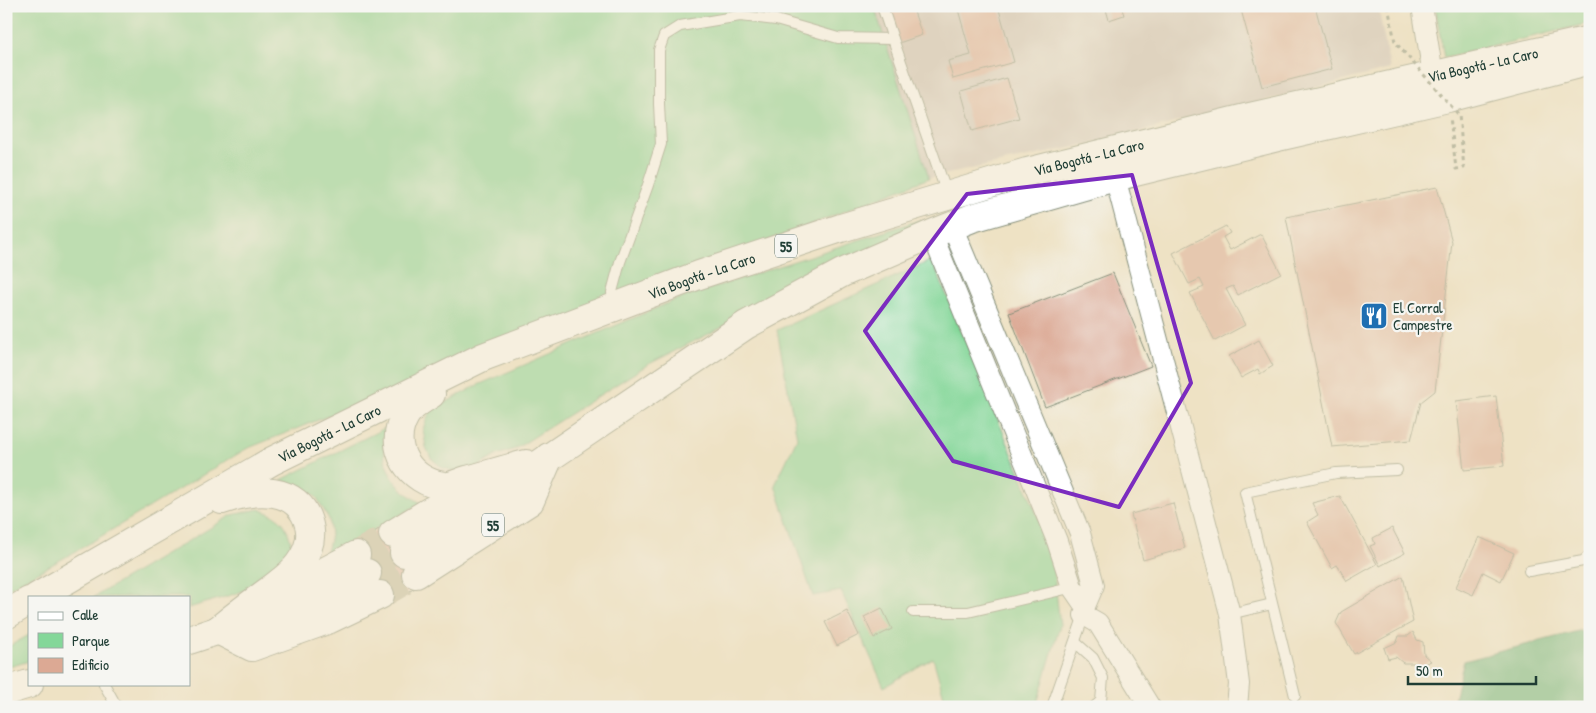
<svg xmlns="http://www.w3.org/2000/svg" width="1596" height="713" viewBox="0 0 1596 713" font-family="'Patrick Hand',sans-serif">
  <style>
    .industrial { fill: #cdc2b9 }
    .green { fill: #84d799; stroke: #528a66 }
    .forest { fill: #6bb881; stroke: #457a5a }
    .building { fill: #dca994 }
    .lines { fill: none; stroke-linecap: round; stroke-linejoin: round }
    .primary-tunnel { stroke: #c5c1a7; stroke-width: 28; stroke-dasharray: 28 14; stroke-linecap: butt }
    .service-casing { stroke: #86907c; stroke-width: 12 }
    .minor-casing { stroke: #86907c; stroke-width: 22 }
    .primary-casing { stroke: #86907c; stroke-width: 30 }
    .service { stroke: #fff; stroke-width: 10 }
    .minor { stroke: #fff; stroke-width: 20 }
    .primary { stroke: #fff; stroke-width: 28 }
    .path-bridge { stroke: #86907c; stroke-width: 3; stroke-dasharray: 4 4; stroke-linecap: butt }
    .marked { fill: none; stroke: #7b2cbf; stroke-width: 4; stroke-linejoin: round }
    .labels { text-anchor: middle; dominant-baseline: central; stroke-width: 4.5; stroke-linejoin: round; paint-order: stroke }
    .shield { fill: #f6f6f2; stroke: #60746d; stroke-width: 1 }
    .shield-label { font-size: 14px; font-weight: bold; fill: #1f3d34 }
    .street-label { font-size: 15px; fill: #1f3d34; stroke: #f6f6f2 }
    .poi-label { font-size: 15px; fill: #1f3d34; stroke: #f6f6f2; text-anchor: start }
  </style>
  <rect width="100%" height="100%" fill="#f6f6f2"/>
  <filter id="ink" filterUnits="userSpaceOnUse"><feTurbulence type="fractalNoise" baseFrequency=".02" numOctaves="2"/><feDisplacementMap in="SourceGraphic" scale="10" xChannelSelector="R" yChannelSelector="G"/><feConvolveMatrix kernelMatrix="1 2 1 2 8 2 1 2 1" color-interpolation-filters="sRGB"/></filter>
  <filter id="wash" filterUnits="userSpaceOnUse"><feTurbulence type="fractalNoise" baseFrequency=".0096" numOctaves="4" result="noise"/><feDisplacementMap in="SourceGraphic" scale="20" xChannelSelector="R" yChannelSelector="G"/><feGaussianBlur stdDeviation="1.12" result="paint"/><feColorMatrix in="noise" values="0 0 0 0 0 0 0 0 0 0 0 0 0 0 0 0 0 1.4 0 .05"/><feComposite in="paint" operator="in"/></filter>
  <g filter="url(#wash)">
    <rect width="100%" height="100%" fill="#eee2c4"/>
    <!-- industrial -->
    <path class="industrial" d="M874,6H1378L1390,69L1098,142L929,178Z"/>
    <!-- green -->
    <g class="green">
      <path d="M6,6H874L929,178L530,335L246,449L80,549L6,590Z"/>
      <path d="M1435,6H1590V23L1444,58Z"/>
      <path d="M920,220L922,227L647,365L515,449L497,455L466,474L443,468L431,458L426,447L423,429L430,411L478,385L675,300Z"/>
      <path d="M932,260L1051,548L1060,625L1036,707H947L933,658L884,687L841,591L813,596L775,485L797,438L777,330Z"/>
      <path d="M385,428C380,463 389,485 421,503L326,557L331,535L329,519L317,498L305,488L281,480Z"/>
      <path d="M259,509C280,518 285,519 291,543C292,550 288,566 282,571C261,589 216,599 189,608V597H94L232,515Z"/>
      <path d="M29,635V661L6,668V648Z"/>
    </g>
    <!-- forest -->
    <path class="forest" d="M1590,628V707H1452L1464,661Z"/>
    <g id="blocks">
      <!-- building -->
      <g class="building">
        <path d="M884,6H912L922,35L896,44Z"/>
        <path d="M957,6H998L1014,62L953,79L948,61L971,55Z"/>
        <path d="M1105,6H1121L1124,15L1109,20Z"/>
        <path d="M1240,6H1315L1332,69L1262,87Z"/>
        <path d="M1007,78L1019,118L972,131L961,91Z"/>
        <path d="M1437,187L1452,242L1435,391L1421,402L1411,440L1332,447L1286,217Z"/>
        <path d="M1226,226L1230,233L1223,237L1230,250L1261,234L1281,273L1238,295L1233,286L1226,289L1245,325L1215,341L1190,293L1204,287L1200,279L1189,284L1173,253Z"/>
        <path d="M1113,273L1151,366L1045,407L1009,313Z"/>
        <path d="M1259,340L1273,366L1260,374L1258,369L1241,378L1229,356Z"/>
        <path d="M1496,396L1504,466L1464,470L1456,401Z"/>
        <path d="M1340,496L1377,564L1347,581L1337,565L1332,568L1307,522L1318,515L1312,503Z"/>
        <path d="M1173,503L1185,548L1143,560L1131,514Z"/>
        <path d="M387,524L422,584L386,605L351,546Z"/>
        <path d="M1392,528L1405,553L1380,566L1370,546L1375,544L1373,538Z"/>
        <path d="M1479,537L1514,553L1501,581L1483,572L1473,595L1456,587Z"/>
        <path d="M1403,576L1413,622L1354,654L1336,623L1341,612Z"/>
        <path d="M882,608L892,629L874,638L864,617Z"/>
        <path d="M847,611L859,635L837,646L825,622Z"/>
        <path d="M1413,632L1417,640L1423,642L1424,655L1431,661L1424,664L1422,668L1416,663H1403L1396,657L1388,659L1384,648L1397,642L1399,636H1408Z"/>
      </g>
    </g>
  </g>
  <g filter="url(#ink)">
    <use href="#blocks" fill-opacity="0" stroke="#86907c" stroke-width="1"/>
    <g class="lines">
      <!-- primary-tunnel -->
      <g class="primary-tunnel">
        <path d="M356,555L393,534"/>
        <path d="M367,573L404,553"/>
        <path d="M380,595L416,574"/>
      </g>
      <!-- service casing -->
      <g class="service-casing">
        <g id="service">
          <path d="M882,6L893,39"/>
          <path d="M613,305L612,292L620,262L648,185L661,144L659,104V50L664,36L680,26L740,16L776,20L838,38L893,39L947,194"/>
          <path d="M1529,571L1583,561L1590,555"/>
          <path d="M913,612H968L1074,587"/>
          <path d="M1230,614L1272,604"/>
          <path d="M1075,642L1093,658L1103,678L1101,701L1094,707"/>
          <path d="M104,684L117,707"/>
          <path d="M1295,696L1245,492L1336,473L1397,470"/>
          <path d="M1052,707L1084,615"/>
        </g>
      </g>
      <!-- minor casing -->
      <g class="minor-casing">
        <g id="minor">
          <path d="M1422,6L1433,75"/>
          <path d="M1115,177L1230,614L1239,684L1237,707"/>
          <path d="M952,226L1080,533L1094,585L1085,606"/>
          <path d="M932,234L1057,541L1072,587L1085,606"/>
          <path d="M1084,615L1098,623L1150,707"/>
        </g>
      </g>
      <!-- primary casing -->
      <g class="primary-casing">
        <g id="primary">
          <path d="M431,394C422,400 410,406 405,416C387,448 410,482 444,486C451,487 460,482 467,480C486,475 506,469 526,464"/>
          <path d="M393,534L432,510L477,490"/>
          <path d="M404,553L443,529L746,325L842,273L932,234L972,218L1115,177L1278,137L1448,98L1590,61"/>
          <path d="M416,574L530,501L549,457"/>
          <path d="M280,595L356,555"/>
          <path id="s1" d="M37,597L272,461L483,357L699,275L841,228L1027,172L1245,118L1590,40"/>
          <path d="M6,615L29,601"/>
          <path d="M218,630C235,616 252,603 270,590C280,582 291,575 299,564C307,553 313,540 309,525C299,484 253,489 222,500"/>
          <path d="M218,630L252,647L330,619L380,595"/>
          <path d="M189,640L317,598L367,573"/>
          <path d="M6,691L29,684"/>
        </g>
      </g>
      <!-- service -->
      <use href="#service" class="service"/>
      <!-- minor -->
      <use href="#minor" class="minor"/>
      <!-- primary -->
      <use href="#primary" class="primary"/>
      <!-- path-bridge -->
      <path class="path-bridge" d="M1388,6L1395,42L1459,115L1464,168L1456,169L1450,117"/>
    </g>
  </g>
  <!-- marked area -->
  <path d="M0 0H1596V713H0ZM1132,175L1191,383L1119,507L953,461L865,331L967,194Z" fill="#eee2c4" fill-opacity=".55" fill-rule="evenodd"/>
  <path class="marked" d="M1132,175L1191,383L1119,507L953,461L865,331L967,194Z"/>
  <!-- icons -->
  <defs>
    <g id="restaurant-square" transform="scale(1.4375)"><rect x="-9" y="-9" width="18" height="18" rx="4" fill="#1f6fb2" stroke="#f6f6f2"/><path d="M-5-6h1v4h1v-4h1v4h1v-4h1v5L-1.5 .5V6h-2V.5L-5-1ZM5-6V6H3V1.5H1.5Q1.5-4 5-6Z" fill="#fff"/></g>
  </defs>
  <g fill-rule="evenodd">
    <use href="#restaurant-square" x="1374" y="316"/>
  </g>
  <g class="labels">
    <!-- shield labels -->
    <g class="shield">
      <rect x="775" y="234.5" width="22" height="23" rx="4"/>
      <rect x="482" y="513.5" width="22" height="23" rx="4"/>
    </g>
    <g class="shield-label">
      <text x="786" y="246">55</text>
      <text x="493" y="525">55</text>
    </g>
    <!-- street labels -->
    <g class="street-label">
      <text stroke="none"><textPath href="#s1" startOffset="1550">Vía Bogotá - La Caro</textPath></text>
      <text stroke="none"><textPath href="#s1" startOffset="1145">Vía Bogotá - La Caro</textPath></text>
      <text stroke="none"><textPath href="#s1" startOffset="740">Vía Bogotá - La Caro</textPath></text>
      <text stroke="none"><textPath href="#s1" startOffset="335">Vía Bogotá - La Caro</textPath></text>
    </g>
    <!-- poi labels -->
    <g class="poi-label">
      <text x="1393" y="307">El Corral<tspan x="1393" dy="17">Campestre</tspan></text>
    </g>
  </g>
  <!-- margin -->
  <rect width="1596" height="713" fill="none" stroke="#f6f6f2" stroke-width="25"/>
  <!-- legend -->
  <rect x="28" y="596" width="162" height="90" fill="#f6f6f2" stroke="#a0aca6"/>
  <rect x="38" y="612" width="25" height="8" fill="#ffffff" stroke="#a0aca6"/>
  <text x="72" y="620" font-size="15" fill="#1f3d34">Calle</text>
  <rect x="38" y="633" width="25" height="15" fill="#84d799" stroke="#a0aca6"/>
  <text x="72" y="646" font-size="15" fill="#1f3d34">Parque</text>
  <rect x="38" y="658" width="25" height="15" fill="#dca994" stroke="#a0aca6"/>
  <text x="72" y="670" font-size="15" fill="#1f3d34">Edificio</text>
  <!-- scale -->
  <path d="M1408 676v8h128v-8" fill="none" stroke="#1f3d34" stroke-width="2.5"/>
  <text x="1416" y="676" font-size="15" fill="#1f3d34" stroke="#f6f6f2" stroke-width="4" paint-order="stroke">50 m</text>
</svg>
